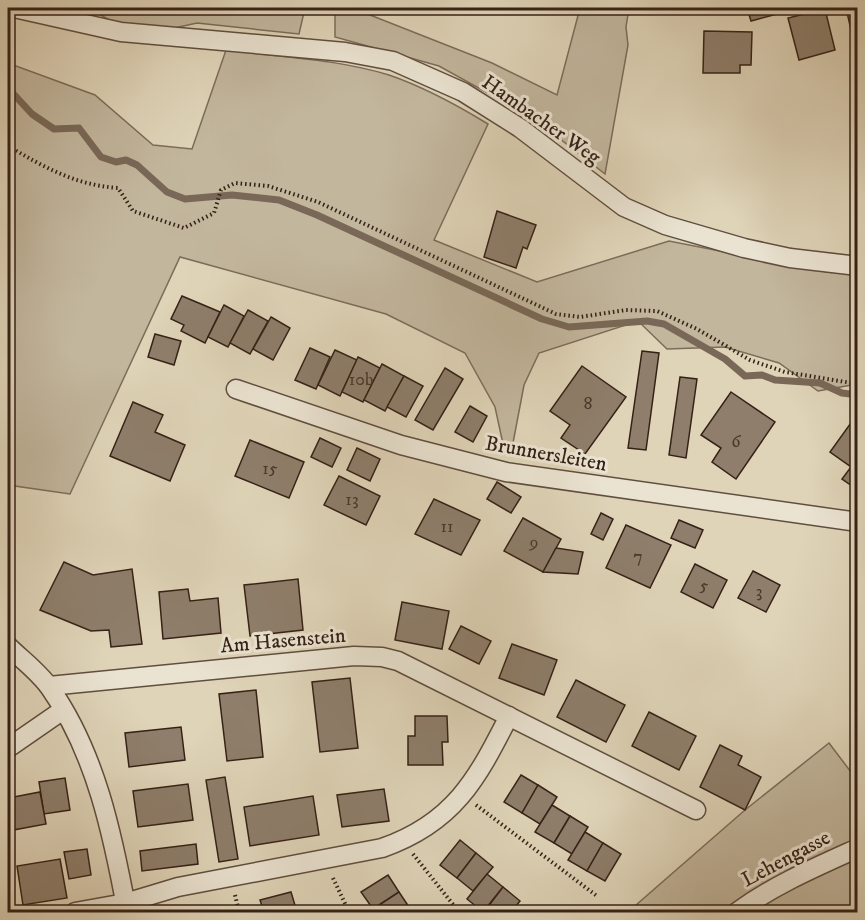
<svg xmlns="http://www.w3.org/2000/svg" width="865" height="920" viewBox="0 0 865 920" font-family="'IM FELL DW Pica',serif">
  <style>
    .green { fill: #c2b69d; stroke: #7c6c5a; stroke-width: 1.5 }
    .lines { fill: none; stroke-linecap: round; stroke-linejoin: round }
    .stream { stroke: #796857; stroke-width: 7 }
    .building { fill: #8e7e6b; stroke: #362117; stroke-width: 1.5 }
    .street-casing { stroke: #604e3f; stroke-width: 21 }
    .path { stroke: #362117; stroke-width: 4; stroke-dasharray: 1.5 3; stroke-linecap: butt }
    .street { stroke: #eae3d1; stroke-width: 18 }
    .labels { text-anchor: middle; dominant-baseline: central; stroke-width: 6; stroke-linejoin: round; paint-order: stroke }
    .number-label { font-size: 18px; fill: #4c382c }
    .street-label { font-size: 21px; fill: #362117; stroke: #eae3d1 }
  </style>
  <rect width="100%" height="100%" fill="#dfd4b8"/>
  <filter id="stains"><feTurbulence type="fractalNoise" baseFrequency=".00333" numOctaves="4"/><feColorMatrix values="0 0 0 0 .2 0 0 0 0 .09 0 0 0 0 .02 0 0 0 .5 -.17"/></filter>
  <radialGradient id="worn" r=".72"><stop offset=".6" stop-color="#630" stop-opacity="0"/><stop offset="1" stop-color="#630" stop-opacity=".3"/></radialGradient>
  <!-- green -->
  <g class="green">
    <path d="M88,8H305L299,34L197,23L138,36Z"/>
    <path d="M580,8H629L626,27L628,45L605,174L533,118L439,66L335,37V9L365,13L492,63L557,95Z"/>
    <path d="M226,50C280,57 337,59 389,75C424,87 457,105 488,124L434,240L537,282L669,241L827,272H857V384L818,391L779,363L725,347L667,349L638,321L539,353L524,385L513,443L503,444L495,407L465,353L386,314L180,257L70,494L8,485V63L95,95L153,145L192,149Z"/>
    <path d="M829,743L857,780V903L847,912H628L745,810Z"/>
  </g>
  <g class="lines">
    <!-- stream -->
    <path class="stream" d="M8,88L32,114L54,129L79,128L101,157L116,162L126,160L137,165L167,192L185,199L232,195L279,200L317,215L542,319L569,327L647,321L664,324L725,359L745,376L762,375L775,380L820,383L842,393L858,395"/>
  </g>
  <!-- building -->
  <g class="building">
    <path d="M747,8H800L751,21Z"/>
    <path d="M846,8H858V43H854Z"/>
    <path d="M825,9L835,50L799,60L788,18Z"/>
    <path d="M704,31L752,32L751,65H740V73H703Z"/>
    <path d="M497,211L536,225L527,249L523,247L516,268L484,257Z"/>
    <path d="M182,296L220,312L205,343L181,331L184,325L171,319Z"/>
    <path d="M224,305L244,316L228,347L208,337Z"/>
    <path d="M248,310L268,321L250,354L230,343Z"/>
    <path d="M271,317L290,328L273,360L253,349Z"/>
    <path d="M155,334L181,341L174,365L148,357Z"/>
    <path d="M310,348L330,357L316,389L295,380Z"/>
    <path d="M335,350L357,360L340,396L318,385Z"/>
    <path d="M642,351L659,353L646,450L628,448Z"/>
    <path d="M358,357L380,368L363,402L342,392Z"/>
    <path d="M382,364L404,376L385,411L364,400Z"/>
    <path d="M582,366L626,397L585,454L561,438L570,425L550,411Z"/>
    <path d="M445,368L463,379L433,430L415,420Z"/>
    <path d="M404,376L423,386L406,417L387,407Z"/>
    <path d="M680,377L697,379L686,458L669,455Z"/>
    <path d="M731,392L775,422L736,479L712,462L721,448L701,435Z"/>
    <path d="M133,402L163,415L155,432L185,445L170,481L110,456Z"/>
    <path d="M470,406L487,416L473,442L455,432Z"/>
    <path d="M858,413V490L842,479L851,467L830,452Z"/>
    <path d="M320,438L341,448L332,467L311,457Z"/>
    <path d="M250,440L304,462L289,498L235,476Z"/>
    <path d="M357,448L380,459L370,481L347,470Z"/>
    <path d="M339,476L380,496L366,525L324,505Z"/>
    <path d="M497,482L521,497L511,513L487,499Z"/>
    <path d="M434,499L480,520L461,555L415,534Z"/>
    <path d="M601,513L613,519L603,540L591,534Z"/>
    <path d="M523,518L561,539L543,572L504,551Z"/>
    <path d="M679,520L703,530L695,548L671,538Z"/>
    <path d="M626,525L671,545L650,588L606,568Z"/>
    <path d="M556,548L583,552L578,574L543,572Z"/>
    <path d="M64,562L93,575L132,569L142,644L111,647L109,630L91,631L40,610Z"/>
    <path d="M695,564L727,580L713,608L681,592Z"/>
    <path d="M753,571L780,585L766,612L738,598Z"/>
    <path d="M298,579L303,630L250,636L244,585Z"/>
    <path d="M188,589L190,601L218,598L221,633L163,639L159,592Z"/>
    <path d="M402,602L449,611L442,649L395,640Z"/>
    <path d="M461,626L491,641L479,664L449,649Z"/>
    <path d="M512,644L557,660L544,695L499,678Z"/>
    <path d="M350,678L358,748L320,752L312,682Z"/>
    <path d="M576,680L625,705L606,742L557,717Z"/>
    <path d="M256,690L263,757L227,761L219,694Z"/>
    <path d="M649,712L696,736L679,770L632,746Z"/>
    <path d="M415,716H447L448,742H442L443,765H408V736H415Z"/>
    <path d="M181,727L185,760L129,767L125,733Z"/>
    <path d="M720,745L742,756L738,765L761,777L745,810L700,787Z"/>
    <path d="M521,775L538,785L522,813L504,802Z"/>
    <path d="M225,777L238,859L219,862L206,780Z"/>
    <path d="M65,778L70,810L44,814L39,782Z"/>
    <path d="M188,784L193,820L138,827L133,791Z"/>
    <path d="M538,785L557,797L540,824L522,813Z"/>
    <path d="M384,789L389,821L342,827L337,795Z"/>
    <path d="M40,792L46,824L8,831V798Z"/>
    <path d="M313,796L319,835L250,846L244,807Z"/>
    <path d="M552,805L570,816L554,843L535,832Z"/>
    <path d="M570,816L588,827L572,854L554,843Z"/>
    <path d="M585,832L603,843L587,871L568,860Z"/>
    <path d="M460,840L476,853L457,878L440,865Z"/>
    <path d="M603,843L621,854L605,881L587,871Z"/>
    <path d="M196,844L198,864L142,871L140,851Z"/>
    <path d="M87,849L91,875L69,879L64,852Z"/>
    <path d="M476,853L493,867L473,891L457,878Z"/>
    <path d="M60,859L67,898L23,905L17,866Z"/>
    <path d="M487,874L503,887L483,912L467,899Z"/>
    <path d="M388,875L399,892L373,909L361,892Z"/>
    <path d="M503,887L520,901L511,912H484Z"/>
    <path d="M291,892L297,912H264L260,900Z"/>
    <path d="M399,892L411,910L406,912H375L373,909Z"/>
  </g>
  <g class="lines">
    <!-- street casing -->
    <g class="street-casing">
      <g id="street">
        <path d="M14,8L121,32L345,52L393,61L463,92L520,128L624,207L665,225L744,248L790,258L858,266"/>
        <path d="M236,389L401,445L506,472L858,522"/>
        <path d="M8,646C21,659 39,672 50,688C96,753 113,836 127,912"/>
        <path d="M49,686L354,656L382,657L398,661L696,810"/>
        <path d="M8,748L63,710"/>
        <path d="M75,912L125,903L178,887L382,848C454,823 477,779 509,716"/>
        <path d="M737,912C774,885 816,867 858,848"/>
      </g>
    </g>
    <!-- path -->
    <g class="path">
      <path d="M8,146C44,167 75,185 118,188L133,211L184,228L214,213L221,190L235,183L268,186L318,202L556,314L580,317L626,310L657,311L697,329L750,360L785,372L858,384"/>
      <path d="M476,805L597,896"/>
      <path d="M413,854L459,912"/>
      <path d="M333,878L349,912"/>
      <path d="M235,895L239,912"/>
    </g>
    <!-- street -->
    <use href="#street" class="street"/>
  </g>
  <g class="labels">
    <!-- number labels -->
    <g class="number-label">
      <text x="361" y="380">10b</text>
      <text x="588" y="404">8</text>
      <text x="736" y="442">6</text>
      <text x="270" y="469">15</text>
      <text x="352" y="500">13</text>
      <text x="447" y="527">11</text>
      <text x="534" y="543">9</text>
      <text x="638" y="557">7</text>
      <text x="704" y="586">5</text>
      <text x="759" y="592">3</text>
    </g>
    <!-- street labels -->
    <g class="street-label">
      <text transform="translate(541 120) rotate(35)">Hambacher Weg</text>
      <text transform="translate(546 454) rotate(10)">Brunnersleiten</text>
      <text transform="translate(283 641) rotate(-5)">Am Hasenstein</text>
      <text transform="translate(786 859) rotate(-28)">Lehengasse</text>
    </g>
  </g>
  <!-- margin -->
  <rect width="865" height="920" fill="none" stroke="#dfd4b8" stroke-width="30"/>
  <rect x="9" y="9" width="847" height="902" fill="none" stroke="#362117" stroke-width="3"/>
  <rect x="15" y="15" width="835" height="890" fill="none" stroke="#362117" stroke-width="1.5"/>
  <rect width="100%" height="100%" filter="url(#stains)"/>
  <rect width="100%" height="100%" fill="url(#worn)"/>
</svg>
